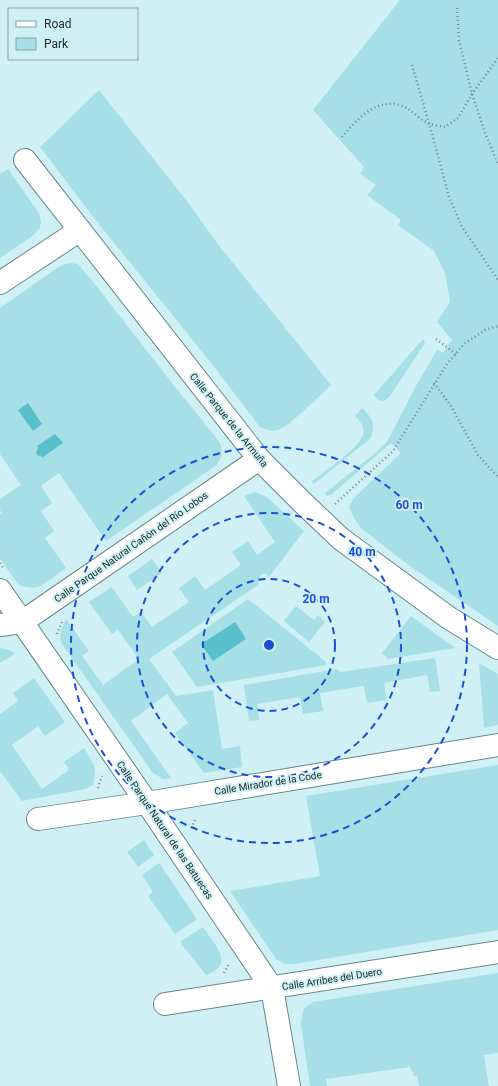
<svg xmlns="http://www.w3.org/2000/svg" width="498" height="1086" viewBox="0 0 498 1086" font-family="Roboto,sans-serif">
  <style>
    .green { fill: #a6dfe5 }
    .water { fill: #57c0cb }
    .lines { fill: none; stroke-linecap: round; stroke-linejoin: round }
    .minor-casing { stroke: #67878a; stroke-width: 24 }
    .path { stroke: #758c8f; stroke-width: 2.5; stroke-dasharray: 1 3; stroke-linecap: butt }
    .minor { stroke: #fff; stroke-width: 22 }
    .ring { fill: none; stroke: #1d4ed8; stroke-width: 2; stroke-dasharray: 7 5 }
    .labels { text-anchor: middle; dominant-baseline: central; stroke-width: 4; stroke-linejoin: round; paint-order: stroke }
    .street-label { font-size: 10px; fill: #202d2f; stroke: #cff1f5 }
    .centre { fill: #1d4ed8; stroke: #cff1f5; stroke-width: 2 }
    .ring-label { font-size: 12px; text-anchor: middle; font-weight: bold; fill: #1d4ed8; stroke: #cff1f5; stroke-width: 4; stroke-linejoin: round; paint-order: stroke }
  </style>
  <rect width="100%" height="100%" fill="#cff1f5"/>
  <!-- green -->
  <g class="green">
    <path d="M400,0H498V626L407,564L361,528L354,518L349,507L354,498L401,453L391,443L332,494L327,496L325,493L373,455L387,442L416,386L437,350L443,353L452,340L437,322L450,302L445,273L434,251L398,225L401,220L367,195L376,185L360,174L364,167L313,110Z"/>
    <path d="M99,90L190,205L217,243L331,385C321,394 289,427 278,430C272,432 265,429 260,427L212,364L94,218L40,147Z"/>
    <path d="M8,169L39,213L41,222L40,227L34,235L0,258V174Z"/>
    <path d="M70,263L78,264L90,278L179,392L215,436L221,445L222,455L217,465L106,541L59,473L41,486L52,503L41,511L54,531L45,538L66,568L41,586L34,588L25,587L18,584L0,559V514L2,513L0,510V499L21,485L0,454V308L57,268L63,265Z"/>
    <path d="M423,339L425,343L390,396L384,401L378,400L374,395Z"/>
    <path d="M362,408C373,419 375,422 371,438L314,484L312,481C323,473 360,447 363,435C365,427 361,422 355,416Z"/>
    <path d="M255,492L267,497L304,531L269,577L265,573L260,576L258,585L149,659L176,696L213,690L222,749L240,746L242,767L204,773L175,733L188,723L167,694L131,721L171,778L163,779L153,773L62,644C58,635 62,627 66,619L89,651L82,656L103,685L139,659L118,630L112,634L89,602L112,587L133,617L141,612L152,627L189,602L179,588L195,576L205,590L241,565L232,552L248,541L257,555L275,542L244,496Z"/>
    <path d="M152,559L162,573L137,590L128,576Z"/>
    <path d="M248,599L326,662V665L197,687L172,652Z"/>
    <path d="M296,606L314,620L318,615L325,622L309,642L284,621Z"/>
    <path d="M411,616L455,648L388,659L382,653Z"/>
    <path d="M0,648L10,650L15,654L0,663Z"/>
    <path d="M435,658L440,691L430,692L427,675L384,683L387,700L367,703L364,686L320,693L323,711L303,714L300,697L257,704L259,720L249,721L244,685L337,669L341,672Z"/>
    <path d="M479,663L498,674V725L484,728Z"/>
    <path d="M34,678L65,722L45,736L38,726L12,745L42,789L69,770L64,762L84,748C93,763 98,768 93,785L85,789L22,801L0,771V714L18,701L13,693Z"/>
    <path d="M498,765V930L294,964H285L276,959L230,891L320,876L306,796Z"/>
    <path d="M144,840L154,855L138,867L127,852Z"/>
    <path d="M159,863L197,919L175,934L148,896L153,892L142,875Z"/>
    <path d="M203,927C214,944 237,965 206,975L180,942Z"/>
    <path d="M498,973V1053L484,1055L489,1086H419L417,1076H414L410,1067L326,1079L327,1086H310L301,1024L303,1010L313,1002Z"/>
  </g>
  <!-- water -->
  <g class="water">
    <path d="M28,403L42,424L33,431L18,410Z"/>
    <path d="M55,434L63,443L43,457L37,455L36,452L38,448L37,446Z"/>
    <path d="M235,622L246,639L213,661L201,644Z"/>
  </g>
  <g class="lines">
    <!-- minor casing -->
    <g class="minor-casing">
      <g id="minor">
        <path d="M25,160L259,459L302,502L341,539L449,618L498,648"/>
        <path d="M0,283L80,230"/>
        <path d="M0,590L147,803L272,988L289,1086"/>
        <path d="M0,625L22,622L259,459"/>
        <path d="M38,819L147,803L498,745"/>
        <path d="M165,1004L498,952"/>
      </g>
    </g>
    <!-- path -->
    <g class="path">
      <path d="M457,8L459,40L472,94L485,133L498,164"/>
      <path d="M412,65L431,130L449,197L462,227L498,280"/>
      <path d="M342,137C358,118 379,94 407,108C414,113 422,121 430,124C435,125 440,126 445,127L458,118L472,94L498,58"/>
      <path d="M436,339L456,354"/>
      <path d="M434,383L451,406L478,455L498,477"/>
      <path d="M335,504L393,451L447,364L464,344L485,330L498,326"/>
      <path d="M0,563L4,569"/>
      <path d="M57,634L62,622"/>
      <path d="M98,788L102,776"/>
      <path d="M191,828L196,818"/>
      <path d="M224,973L229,963"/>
    </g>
    <!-- minor -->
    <use href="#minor" class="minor"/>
  </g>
  <!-- distance rings -->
  <g class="ring">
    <circle cx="269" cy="645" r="66"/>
    <circle cx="269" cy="645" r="132"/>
    <circle cx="269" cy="645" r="198"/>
  </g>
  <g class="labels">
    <!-- street labels -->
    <g class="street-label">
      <text transform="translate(229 420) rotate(51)">Calle Parque de la Armuña</text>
      <text transform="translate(131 547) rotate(-35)">Calle Parque Natural Cañón del Río Lobos</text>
      <text transform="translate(268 783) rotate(-9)">Calle Mirador de la Code</text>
      <text transform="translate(165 830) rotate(56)">Calle Parque Natural de las Batuecas</text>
      <text transform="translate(332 979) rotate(-9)">Calle Arribes del Duero</text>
    </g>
  </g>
  <circle cx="269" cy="645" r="6" class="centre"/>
  <g class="ring-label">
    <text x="409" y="509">60 m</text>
    <text x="362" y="556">40 m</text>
    <text x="316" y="603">20 m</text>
  </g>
  <!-- legend -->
  <rect x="8" y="8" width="130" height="52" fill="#cff1f5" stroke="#89a3a6"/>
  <rect x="16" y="21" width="20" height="6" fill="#ffffff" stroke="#89a3a6"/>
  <text x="44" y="28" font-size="12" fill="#202d2f">Road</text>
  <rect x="16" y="38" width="20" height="12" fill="#a6dfe5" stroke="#89a3a6"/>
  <text x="44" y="48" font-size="12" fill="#202d2f">Park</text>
</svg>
